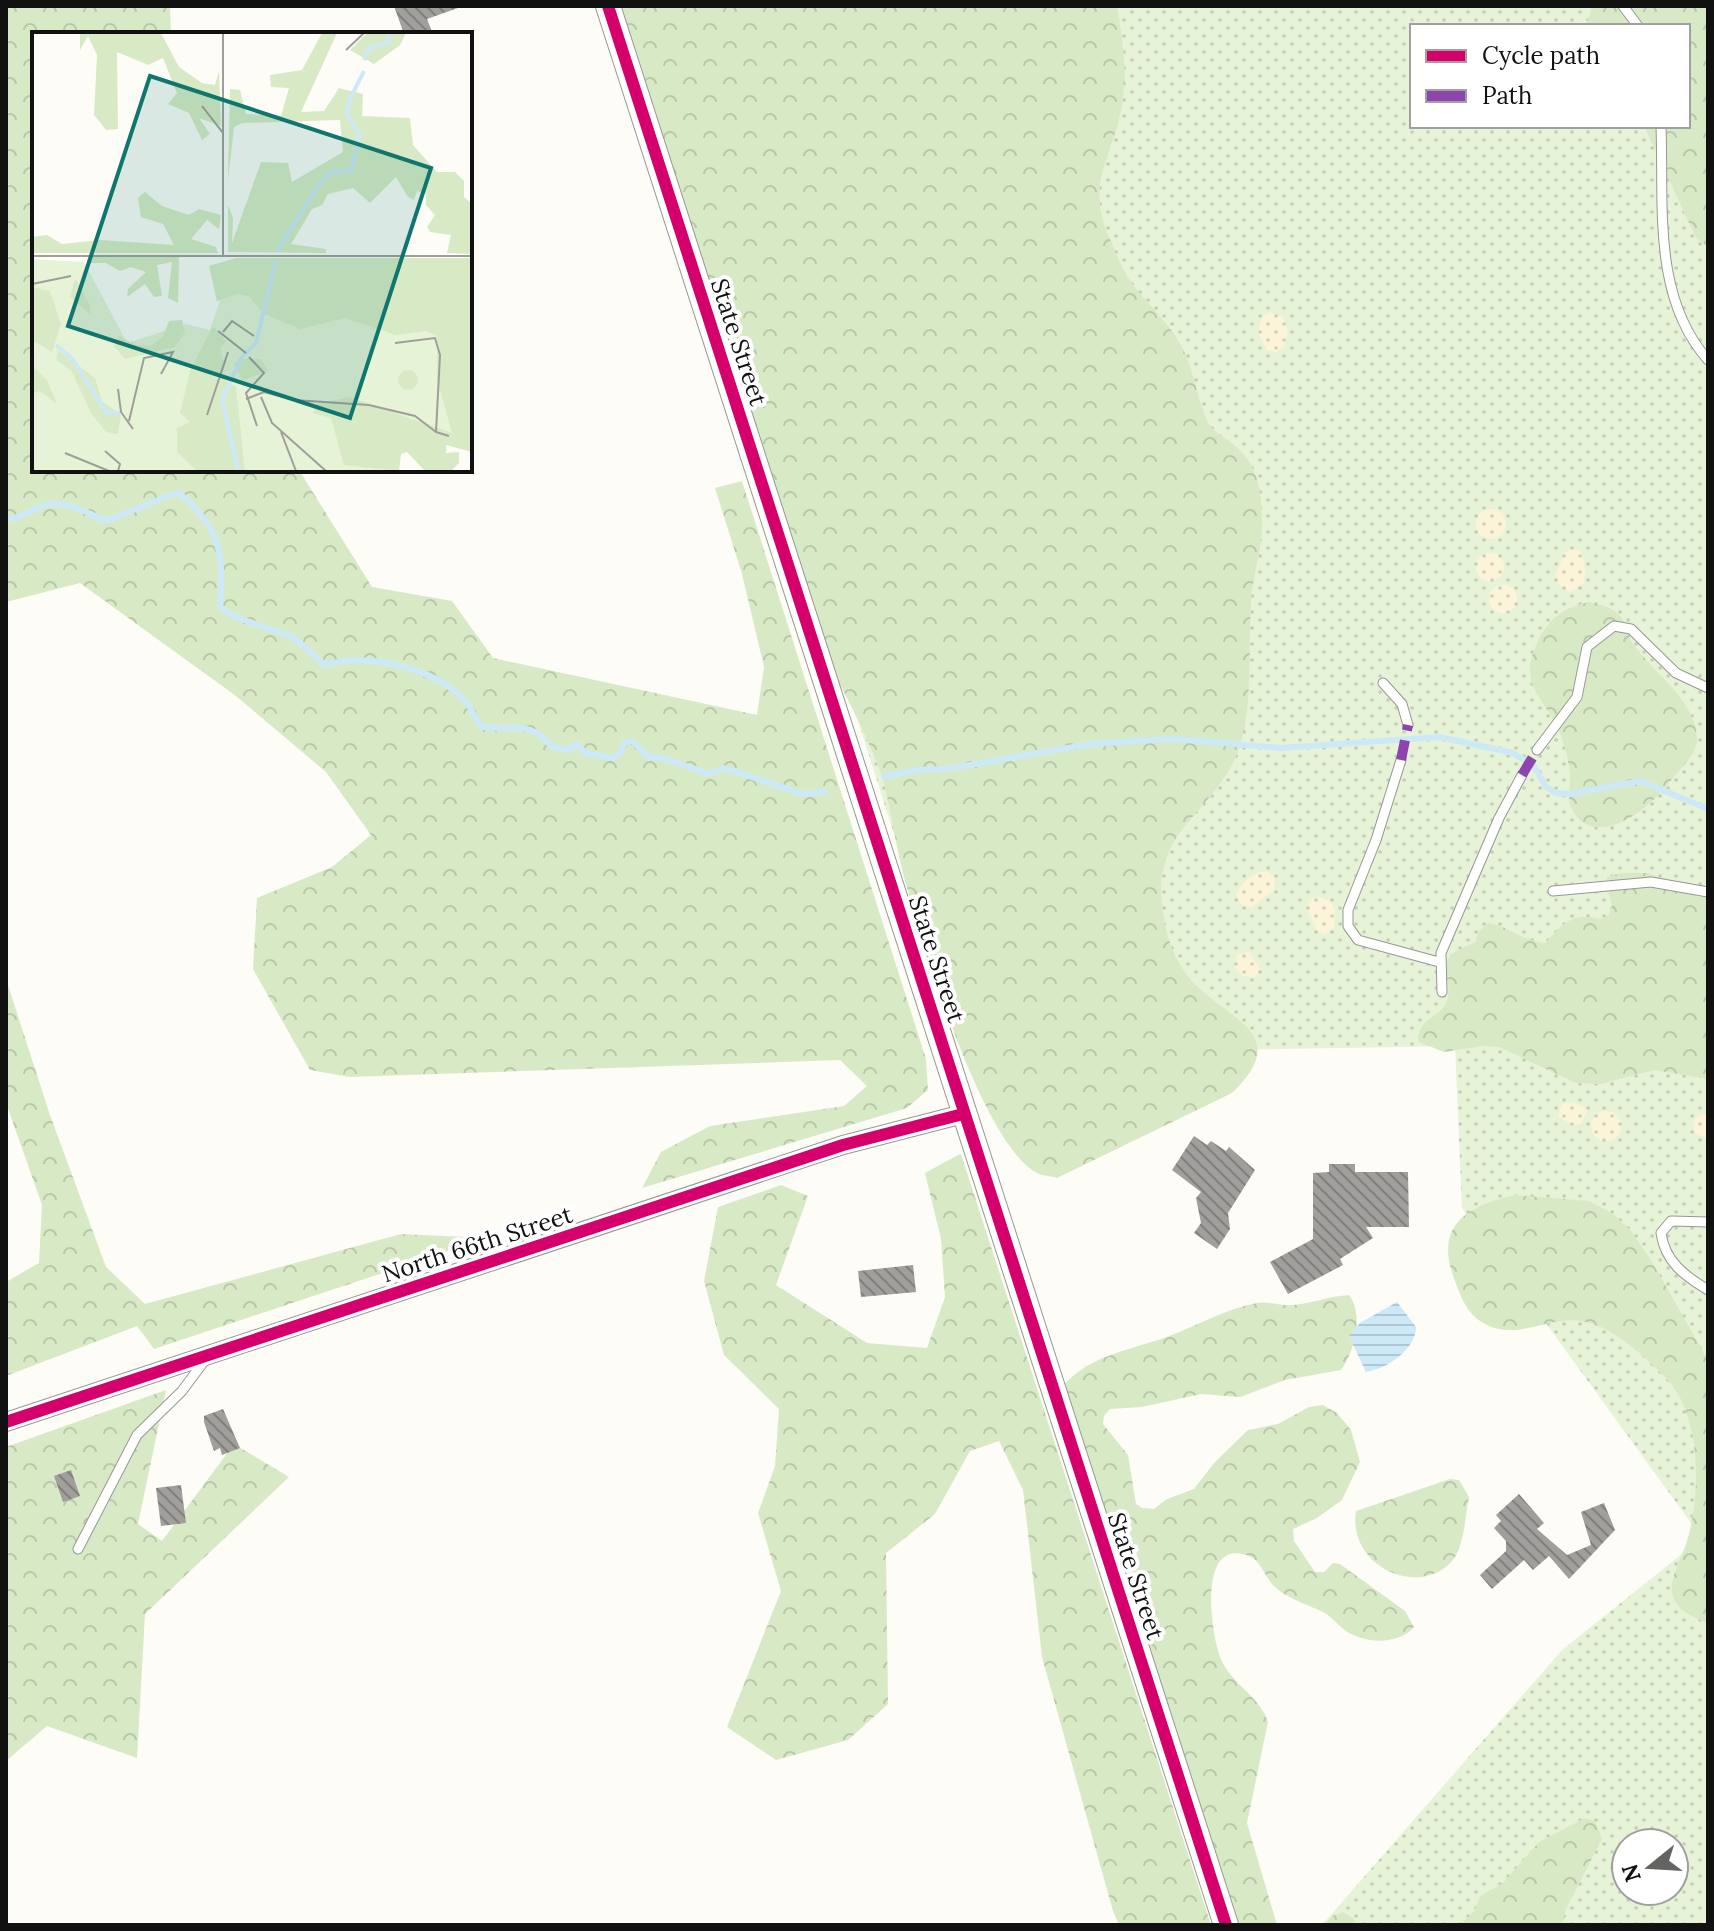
<svg xmlns="http://www.w3.org/2000/svg" width="1714" height="1931" viewBox="0 0 1714 1931" font-family="Lora,serif">
  <style>
    .grass { fill: url(#grass-dots); fill-rule: evenodd }
    .forest { fill: url(#forest-crowns) }
    .sand { fill: url(#sand-dots) }
    .water { fill: url(#water-rules) }
    .lines { fill: none; stroke-linecap: round; stroke-linejoin: round }
    .stream { stroke: #cde8f7; stroke-width: 6 }
    .building { fill: url(#building-back-hatch) }
    .service-casing { stroke: #979795; stroke-width: 11 }
    .minor-casing { stroke: #979795; stroke-width: 20 }
    .tertiary-casing { stroke: #979795; stroke-width: 26 }
    .service { stroke: #fffffe; stroke-width: 9 }
    .minor { stroke: #fffffe; stroke-width: 18 }
    .tertiary { stroke: #fffffe; stroke-width: 24 }
    .quiet { stroke: #8e44ad; stroke-width: 10; stroke-dasharray: 20 10; stroke-linecap: butt }
    .cycleway-casing { stroke: #fff; stroke-width: 17 }
    .cycleway { stroke: #d6006c; stroke-width: 12 }
    .labels { text-anchor: middle; dominant-baseline: central; stroke-width: 8; stroke-linejoin: round; paint-order: stroke }
    .street-label { font-size: 24px; fill: #111; stroke: #fff }
    .inset-river { fill: none; stroke: #cde8f7; stroke-width: 4 }
    .inset-road { fill: none; stroke: #9f9e9b; stroke-width: 2 }
    .view { fill: #0f766e; fill-opacity: 0.15; stroke: #0f766e; stroke-width: 4 }
    .inset-edge { fill: none; stroke: #111; stroke-width: 4 }
  </style>
  <defs>
    <pattern id="grass-dots" width="8" height="8" patternUnits="userSpaceOnUse" patternTransform="scale(2)"><rect width="8" height="8" fill="#e7f3d7"/><path d="M2 2h.1M6 6h.1" fill="none" stroke="#c5cfb8" stroke-width="1.8" stroke-linecap="round"/></pattern>
    <pattern id="forest-crowns" width="20" height="18" patternUnits="userSpaceOnUse" patternTransform="scale(2)"><rect width="20" height="18" fill="#d8eac5"/><path d="M2 6a3 3 0 1 1 6 0M12 15a3 3 0 1 1 6 0" fill="none" stroke="#b8c8a8"/></pattern>
    <pattern id="sand-dots" width="8" height="8" patternUnits="userSpaceOnUse" patternTransform="scale(2)"><rect width="8" height="8" fill="#fcf4d9"/><path d="M2 2h.1M6 6h.1" fill="none" stroke="#d7d0b9" stroke-width="1.8" stroke-linecap="round"/></pattern>
    <pattern id="water-rules" width="6" height="5" patternUnits="userSpaceOnUse" patternTransform="scale(2)"><rect width="6" height="5" fill="#cde8f7"/><path d="M0 2.5h6" fill="none" stroke="#afc6d3"/></pattern>
    <pattern id="building-back-hatch" width="6" height="6" patternUnits="userSpaceOnUse" patternTransform="scale(2)"><rect width="6" height="6" fill="#a19f9c"/><path d="M-1 5l2 2M0 0l6 6M5-1l2 2" fill="none" stroke="#82807e"/></pattern>
  </defs>
  <rect width="100%" height="100%" fill="#fdfcf7"/>
  <!-- grass -->
  <path class="grass" d="M630,6H1708V1925H1322L1562,1650L1702,1538L1462,1208L1455,1046L1221,1050L960,1041ZM1412,26H1688V126H1412ZM1626,1843H1674V1891H1626Z"/>
  <!-- forest -->
  <g class="forest">
    <path d="M6,6H170L171,34H34V470H299L372,587L452,601L493,658L757,715L764,667L742,574L715,488L742,481L926,1059L928,1090L907,1108L642,1188L661,1152L710,1126L844,1106L867,1086L840,1060L350,1077L310,1070L253,969L257,898L332,867L371,835L326,772L236,696L80,583L6,602Z"/>
    <path d="M616,6H1117C1123,42 1129,79 1120,115C1110,160 1088,184 1107,232C1114,248 1121,268 1131,282C1148,305 1170,323 1183,349C1195,373 1197,401 1209,424C1214,432 1224,437 1232,443C1260,466 1261,490 1262,524C1262,547 1255,569 1252,591C1247,639 1255,711 1237,754C1210,818 1150,829 1163,913C1166,935 1173,957 1187,975C1219,1018 1298,1030 1232,1093L1057,1178C1052,1176 1044,1176 1039,1174C984,1149 925,951 908,891C897,856 893,819 884,784C873,747 854,713 837,678Z"/>
    <path d="M1592,6H1708V247L1696,238L1644,126H1688V26H1586Z"/>
    <path d="M1589,602C1601,605 1614,607 1622,618C1627,625 1628,637 1634,645C1654,673 1698,703 1697,740C1696,756 1677,772 1667,785C1648,811 1590,854 1570,805C1567,795 1571,785 1570,775C1569,765 1567,754 1564,745C1551,697 1511,690 1541,635C1553,615 1567,607 1589,602Z"/>
    <path d="M1621,873H1649L1699,897L1708,896V1079L1654,1070L1601,1084L1576,1083L1499,1047L1483,1046L1444,1052L1419,1042C1416,1019 1438,1019 1446,1003C1453,989 1442,971 1448,959C1451,952 1467,946 1475,942L1479,931L1488,923C1509,926 1524,942 1545,943C1564,923 1571,912 1600,919L1609,915L1612,905L1605,883L1607,877Z"/>
    <path d="M6,979L50,1115L106,1267L145,1304L401,1234L488,1238L154,1349L137,1326L6,1376V1282L39,1263L42,1205L6,1103Z"/>
    <path d="M960,1154H961L1211,1925H1119L1113,1911L1042,1657L1023,1490L999,1441L970,1451L935,1514L886,1553L888,1704L848,1740L776,1760L727,1727L781,1591L758,1513L775,1466L779,1409L724,1355L704,1281L718,1207L781,1185L808,1196L776,1285L867,1343L927,1348L945,1297L941,1239L925,1173Z"/>
    <path d="M1515,1195L1589,1201L1612,1213L1631,1231L1651,1260L1708,1360V1623C1694,1618 1675,1610 1672,1593C1670,1575 1682,1558 1687,1541C1701,1495 1702,1415 1666,1378C1645,1357 1616,1329 1586,1322C1549,1313 1516,1345 1480,1321C1467,1313 1460,1295 1455,1281C1433,1226 1466,1206 1515,1195Z"/>
    <path d="M1349,1295C1364,1315 1355,1351 1341,1370L1285,1380L1240,1397L1201,1394L1142,1407L1110,1409L1104,1416L1103,1424L1128,1455L1136,1504L1142,1508L1154,1509L1167,1499L1194,1489L1214,1463L1248,1430L1278,1424L1309,1407L1323,1405L1337,1413L1351,1430L1360,1462L1342,1500L1317,1518L1293,1529L1294,1541L1315,1572H1324L1333,1563L1340,1564L1405,1611L1414,1627C1399,1645 1365,1644 1346,1631C1338,1625 1332,1617 1323,1612C1307,1604 1287,1599 1274,1586C1264,1576 1261,1559 1246,1555C1197,1539 1211,1636 1221,1659C1231,1684 1259,1695 1268,1722L1247,1823L1277,1925H1231L1064,1385C1089,1356 1129,1350 1164,1338C1195,1327 1224,1309 1257,1303C1269,1301 1282,1306 1294,1305C1313,1303 1330,1296 1349,1295Z"/>
    <path d="M166,1390L138,1524L162,1541L234,1444L289,1477L145,1614L137,1758L47,1726L6,1761V1447Z"/>
    <path d="M1450,1479L1459,1480L1469,1497C1465,1515 1465,1541 1455,1557C1426,1600 1347,1570 1356,1511Z"/>
    <path d="M1585,1818L1595,1821L1602,1839L1566,1909L1562,1925H1460L1475,1910L1480,1896L1503,1883L1539,1842Z"/>
    <path d="M1343,1912L1354,1919V1925H1325L1332,1916Z"/>
  </g>
  <!-- sand -->
  <g class="sand">
    <path d="M1270,312L1283,317L1288,331L1284,347L1276,352L1267,350L1258,333L1262,317Z"/>
    <circle cx="1491" cy="524" r="15"/>
    <path d="M1572,548L1581,552L1586,572L1583,584L1569,592L1558,584L1556,575L1564,553Z"/>
    <circle cx="1490" cy="567" r="14"/>
    <circle cx="1503" cy="599" r="14"/>
    <path d="M1267,871L1275,879L1274,890L1252,907L1243,906L1236,895C1241,882 1253,872 1267,871Z"/>
    <path d="M1319,897L1330,901L1335,910L1334,928L1325,934L1317,931L1308,911L1309,900Z"/>
    <path d="M1249,952L1260,969L1255,977L1243,976L1235,968L1238,954Z"/>
    <path d="M1572,1102L1588,1109L1581,1124L1573,1125L1558,1116L1562,1104Z"/>
    <circle cx="1606" cy="1126" r="15"/>
    <path d="M1703,1114H1708V1139L1696,1134L1693,1126L1695,1118Z"/>
  </g>
  <!-- water -->
  <path class="water" d="M1397,1302L1416,1327C1416,1349 1387,1369 1366,1372L1349,1336L1360,1323Z"/>
  <g class="lines">
    <!-- stream -->
    <g class="stream">
      <path d="M6,520C20,518 30,511 43,506C64,498 87,513 106,521L178,492C221,527 224,554 220,607L235,617L293,637L325,665C368,653 434,667 465,701C472,708 475,719 482,727C515,731 529,719 552,747L566,750L578,744L585,753L613,758L621,752L624,743L632,741L648,757H660L709,774L724,768L803,794L825,792"/>
      <path d="M884,776L918,770L947,769L1085,745L1133,741L1175,739L1281,748L1440,737L1513,753L1534,766L1546,787L1556,793L1569,794L1641,781L1708,809"/>
    </g>
  </g>
  <!-- building -->
  <g class="building">
    <path d="M394,6H457L458,8L427,19L433,34H404Z"/>
    <path d="M1194,1136L1207,1145L1211,1141L1226,1151L1229,1147L1255,1170L1228,1213L1230,1229L1217,1249L1194,1233L1201,1223L1196,1198L1201,1192L1172,1170Z"/>
    <path d="M1329,1164H1355V1172H1408L1409,1227H1366L1373,1238L1340,1259L1343,1265L1288,1294L1270,1262L1313,1239V1173L1329,1172Z"/>
    <path d="M913,1265L916,1292L861,1297L858,1271Z"/>
    <path d="M223,1409L240,1448L222,1455L220,1448L214,1451L204,1422V1416Z"/>
    <path d="M71,1470L80,1496L63,1502L54,1476Z"/>
    <path d="M181,1485L186,1523L161,1526L156,1488Z"/>
    <path d="M1519,1494L1544,1523L1537,1529L1567,1555L1591,1545L1581,1512L1604,1503L1615,1530L1569,1579L1549,1556L1533,1570L1524,1560L1492,1589L1480,1575L1506,1551V1541L1494,1528L1501,1521L1496,1515Z"/>
  </g>
  <g class="lines">
    <!-- service casing -->
    <g class="service-casing">
      <g id="service">
        <path d="M1623,6L1638,26"/>
        <path d="M1661,126C1664,205 1652,297 1708,360"/>
        <path d="M1383,683L1402,704L1408,725"/>
        <path d="M1537,750L1577,697L1587,647L1614,626L1631,629L1676,673L1708,688"/>
        <path d="M1401,760L1376,840L1348,910V926L1358,940L1439,962"/>
        <path d="M1553,891L1651,882L1708,892"/>
        <path d="M1442,992L1441,953L1499,818L1522,775"/>
        <path d="M1708,1222L1671,1221L1661,1233C1665,1262 1685,1276 1708,1290"/>
        <path d="M78,1549L137,1435L182,1391L205,1360"/>
      </g>
    </g>
    <!-- minor casing -->
    <g class="minor-casing">
      <path id="minor" d="M6,1422L843,1145L963,1114"/>
    </g>
    <!-- tertiary casing -->
    <g class="tertiary-casing">
      <path id="tertiary" d="M608,6L1226,1925"/>
    </g>
    <!-- service -->
    <use href="#service" class="service"/>
    <!-- minor -->
    <use href="#minor" class="minor"/>
    <!-- tertiary -->
    <use href="#tertiary" class="tertiary"/>
    <!-- quiet -->
    <g class="quiet">
      <path d="M1401,760L1408,725"/>
      <path d="M1522,775L1537,750"/>
    </g>
    <!-- cycleway casing -->
    <g class="cycleway-casing">
      <g id="cycleway">
        <path d="M608,6L1226,1925"/>
        <path d="M6,1422L843,1145L963,1114"/>
      </g>
    </g>
    <!-- cycleway -->
    <use href="#cycleway" class="cycleway"/>
  </g>
  <g class="labels">
    <!-- street labels -->
    <g class="street-label">
      <text transform="translate(739 342) rotate(72)">State Street</text>
      <text transform="translate(937 959) rotate(72)">State Street</text>
      <text transform="translate(477 1244) rotate(-18)">North 66th Street</text>
      <text transform="translate(1136 1576) rotate(72)">State Street</text>
    </g>
  </g>
  <!-- overview -->
  <g transform="translate(32 32)">
    <rect width="440" height="440" fill="#fdfcf7"/>
    <path d="M0,227L52,230L95,311L154,292L178,298L202,227L405,228L423,405L350,420L357,439H0Z" fill="#e7f3d7"/>
    <path d="M48,1H129L147,35L170,51L183,53L187,39L189,94L167,86L178,102L170,108L157,81L136,72L145,61L131,26L116,33L85,20L86,97L74,98L62,83L65,23L56,4L48,18ZM290,1H305L269,80L292,79L307,56L331,62L330,84L378,86L381,113L405,140H423L432,149V165L440,172V222L415,221L419,203L398,200L395,195L403,183L394,173V162L385,159L382,168L376,165L364,145L338,171L321,156L296,162L290,173L280,177L259,212L294,217V221L196,220V173L201,186L200,211L229,130L256,131L260,150L311,120L308,88L210,91L202,95L196,148L198,57L208,58L214,82L249,84L257,56L239,55L238,43L270,38ZM335,1H374L368,13L342,32L318,18ZM113,160L130,174L157,183L167,177L189,183L187,197L175,188L159,207L184,215L186,221H0V205L15,203L30,212L68,208L142,213L131,192L109,185L106,166ZM57,225H147L146,271L136,266L140,230L125,233L130,264L122,265L113,252L95,265L96,257L114,240L99,235L88,239L74,231H56ZM204,226H440V420L414,413V421L427,420V431L419,439L392,438L375,420L369,422L367,439L312,433L299,386L281,381L284,372L318,365L420,401L405,347V304L394,299L364,303L313,286L268,297L231,281L217,264L205,262L185,269L177,234ZM43,246L58,273V282L38,265ZM0,255L18,259L29,292L20,320L0,308ZM150,288L153,300L143,315L93,327L82,314L87,304L104,313L119,314L131,304L137,289ZM181,294L194,309L189,316L190,327L195,329L189,344L204,355L213,439H165L145,420V396L158,390L148,381L158,339ZM26,318L63,346L70,369L89,383L86,402L74,400L59,381L40,340L24,327ZM206,327H229L236,339L211,348L202,333ZM0,334L15,348L25,372L8,359L0,362ZM366 348a10 10 0 1 1 20 0a10 10 0 1 1-20 0Z" fill="#d8eac5"/>
    <path class="inset-river" d="M332,28L337,16L356,11L357,1M245,219L287,152L300,139H319L328,103L315,82L316,71L332,39M24,313L41,327L74,380L88,381M206,439L190,367L210,325L224,311L244,228"/>
    <path class="inset-road" d="M314,18L332,1M170,74L191,101M0,224H440M191,224V1M0,252L39,244M186,299L214,321M191,300L200,289L222,304M363,311L403,306L408,323L404,400L417,404M217,325L232,341L214,361L225,394M86,357L89,380L101,397M229,365L240,391L294,439M214,367L232,360L262,368L337,373L383,384L404,400M175,383L196,320M97,389L112,326L141,320L129,342M249,400L264,439M73,419L88,432L86,439M33,421L77,439"/>
    <path class="view" d="M118,44L399,136L318,386L36,294Z"/>
    <rect width="440" height="440" class="inset-edge"/>
  </g>
  <!-- border -->
  <rect width="1714" height="1931" fill="none" stroke="#111111" stroke-width="16"/>
  <!-- legend -->
  <rect x="1410" y="24" width="280" height="104" fill="#ffffff" stroke="#a0a0a0" stroke-width="2"/>
  <rect x="1426" y="50" width="40" height="12" fill="#d6006c" stroke="#a0a0a0" stroke-width="2"/>
  <text x="1482" y="64" font-size="24" fill="#111111">Cycle path</text>
  <rect x="1426" y="90" width="40" height="12" fill="#8e44ad" stroke="#a0a0a0" stroke-width="2"/>
  <text x="1482" y="104" font-size="24" fill="#111111">Path</text>
  <!-- north arrow -->
  <g transform="translate(1650 1867) rotate(252)"><circle r="38" fill="#ffffff" stroke="#a0a0a0" stroke-width="2"/>
  <path d="M0-6L14 30L0 20L-14 30Z" fill="#646362"/>
  <text y="-12" font-size="22" font-weight="bold" text-anchor="middle" fill="#111111">N</text>
  </g>
</svg>
